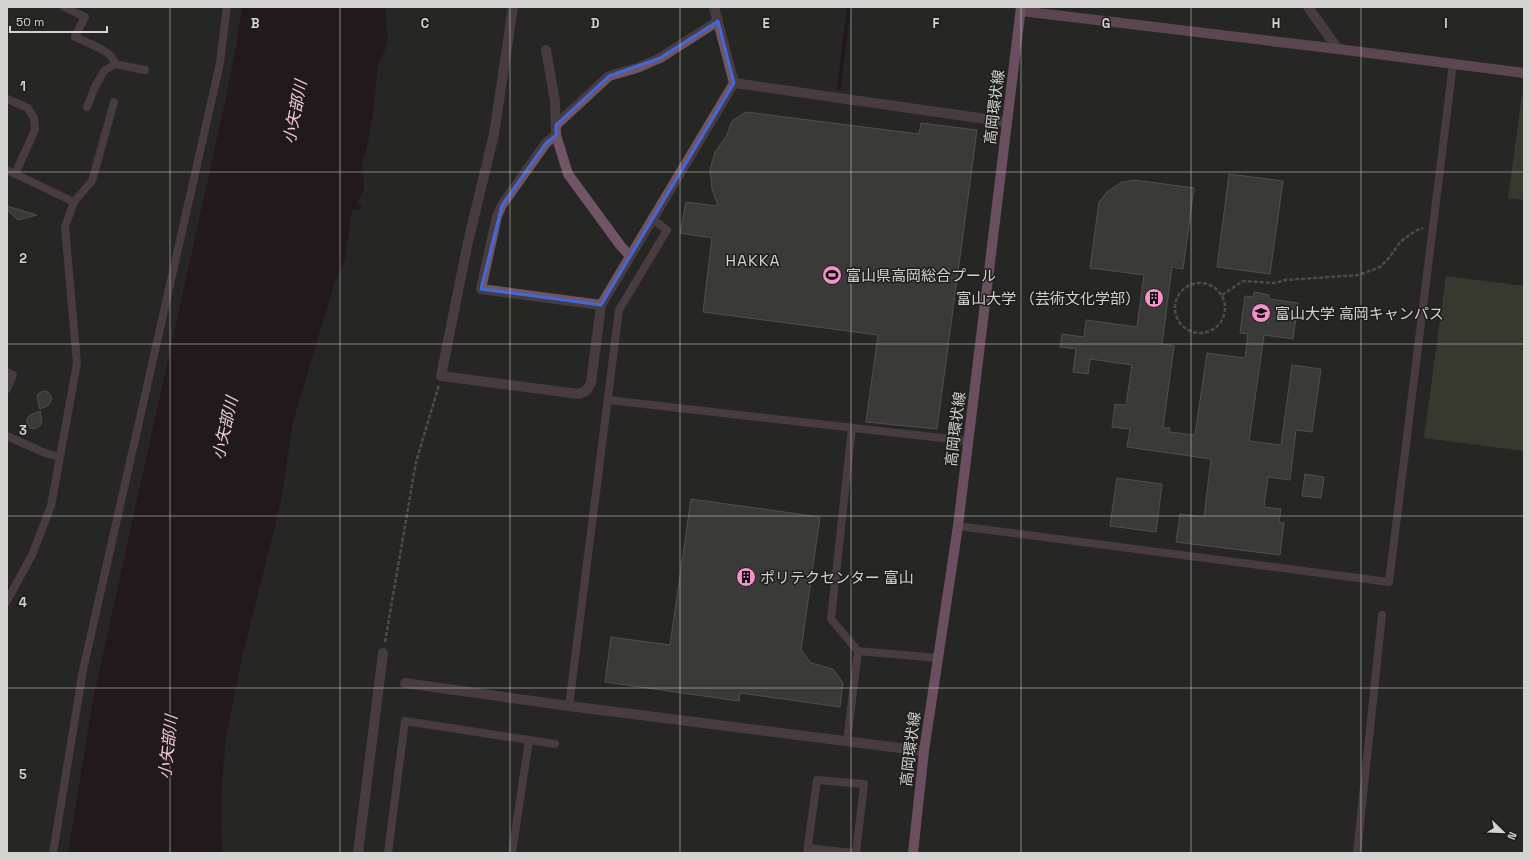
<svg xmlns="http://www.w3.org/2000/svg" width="1531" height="860" viewBox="0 0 1531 860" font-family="'Space Grotesk','Noto Sans JP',sans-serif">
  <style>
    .green { fill: #4d503d }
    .water { fill: #1e0916 }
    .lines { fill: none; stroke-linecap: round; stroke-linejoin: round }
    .stream { stroke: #1e0916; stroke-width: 4 }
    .building { fill: #535350; stroke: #80807d }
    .path { stroke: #7a7b78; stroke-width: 2.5; stroke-dasharray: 4 2; stroke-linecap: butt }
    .lane { stroke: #715465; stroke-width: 8 }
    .street { stroke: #715465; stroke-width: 10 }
    .secondary { stroke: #9c6d88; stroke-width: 10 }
    .primary { stroke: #bc80a4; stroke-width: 10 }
    .marked { fill: none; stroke: #4169d7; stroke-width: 3; stroke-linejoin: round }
    .grid { fill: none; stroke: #d3d3d1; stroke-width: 1; stroke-opacity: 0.55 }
    .labels { text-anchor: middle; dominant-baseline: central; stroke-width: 3; stroke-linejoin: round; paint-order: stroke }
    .street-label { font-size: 15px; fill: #d3d3d1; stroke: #1d1d1a }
    .poi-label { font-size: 15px; fill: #d3d3d1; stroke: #1d1d1a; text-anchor: start }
    .water-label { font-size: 16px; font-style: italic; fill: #fcc7e5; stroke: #1d1d1a }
    .neighbourhood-label { font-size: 16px; letter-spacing: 1px; fill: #d3d3d1; stroke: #1d1d1a }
    .grid-label { font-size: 13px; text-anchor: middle; font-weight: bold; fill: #d3d3d1; stroke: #1d1d1a; stroke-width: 3; stroke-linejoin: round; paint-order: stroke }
  </style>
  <rect width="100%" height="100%" fill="#262724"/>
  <!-- green -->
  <g class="green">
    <path d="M1522,95L1524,96V200L1508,198Z"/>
    <path d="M1446,276L1524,286V451L1424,438Z"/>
  </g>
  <!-- water -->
  <path class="water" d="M242,7H385L388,43L378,65L374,106L367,148L362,161L364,189L357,203L362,207L361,209L352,210L345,260L335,281L293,422L282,495L274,530L242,657L226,737L222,782L221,829L223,853H68L93,699L224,107L237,41Z"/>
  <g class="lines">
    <!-- stream -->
    <path class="stream" d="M839,88L849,7"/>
  </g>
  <!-- building -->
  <g class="building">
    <path d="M746,112L919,134L921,123L977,130L937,429L866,422L878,335L703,312L712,238L680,233L686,202L718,206L712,189L710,170L715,152L726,137L732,121Z"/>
    <path d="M1229,174L1283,181L1270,274L1217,267Z"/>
    <path d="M1135,180L1194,188L1183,269L1172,267L1162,344L1174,346L1163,428H1170L1169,432L1195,435L1207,353L1245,358L1248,334L1240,333L1245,296L1253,297L1254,292L1269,295V299L1298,303L1293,339L1264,335L1249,441L1281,445L1292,365L1321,369L1312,432L1296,430L1290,480L1268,477L1264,507L1281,509L1279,522L1284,523L1280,555L1176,542L1180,514L1204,517L1211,459L1127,447L1130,429L1112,427L1115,404L1126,405L1132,365L1090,359L1088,374L1073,372L1076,349L1060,347L1062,334L1084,337L1086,320L1137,327L1144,275L1090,268L1099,202L1107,192L1122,182Z"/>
    <path d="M7,206L37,215L18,220L7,210Z"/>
    <path d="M43,391L48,392L52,398L49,405L40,409L37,398L38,394Z"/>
    <path d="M40,411L42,421L40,426L34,429L30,428L27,424V419L30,415Z"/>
    <path d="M1305,474L1324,477L1321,498L1302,496Z"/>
    <path d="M1117,478L1162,484L1156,532L1110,526Z"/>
    <path d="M691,499L820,517L801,650L811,663L833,669L843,683L840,707L740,693L739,701L605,682L611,637L670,645Z"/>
  </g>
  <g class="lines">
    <!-- path -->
    <g class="path">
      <circle cx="1200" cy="308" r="25"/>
      <path d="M1222,295L1243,281L1275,283L1285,280L1359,275L1380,267L1389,258L1400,242L1415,231L1423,228"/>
      <path d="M385,642L416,462L439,385"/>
    </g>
    <!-- lane -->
    <g class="lane">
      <path d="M64,7L85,17L75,37C87,43 113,51 115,64L145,70"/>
      <path d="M7,99L28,108L34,118L35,130L15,174"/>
      <path d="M87,107L95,87L104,71L115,64"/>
      <path d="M7,170L74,202L92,181L114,102"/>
      <path d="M7,372L13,375L7,389"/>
      <path d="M608,400L968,441"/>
      <path d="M7,436L45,453L60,457L77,363L65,227L74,202"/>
      <path d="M958,526L1389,582L1453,64"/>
      <path d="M7,601L32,555L51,506L60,457"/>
      <path d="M858,651L938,658"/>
      <path d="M569,706L619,310L667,230L652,219"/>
      <path d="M847,741L858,651L831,619L852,428"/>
      <path d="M808,848L853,853"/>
      <path d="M53,853L83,670L220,63L227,7"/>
      <path d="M388,853L405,721L555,744"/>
      <path d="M512,853L529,740"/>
      <path d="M807,853L817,780L864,784L856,853"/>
      <path d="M1357,853L1382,615"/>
    </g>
    <!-- street -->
    <g class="street">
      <path d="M513,7L494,134L468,242L441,376L578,394L586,391L591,383L601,305L734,83L714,7"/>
      <path d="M1308,7L1338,49"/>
      <path d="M546,50L555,101L556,135L568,174L620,245L630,256"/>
      <path d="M734,83L1007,122"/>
      <path d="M556,125L609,76L637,68L660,58L718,21"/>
      <path d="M556,135L546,143L502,205L497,216L481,289L601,305"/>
      <path d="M405,683L561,705L924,751"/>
      <path d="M358,853L383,653"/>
    </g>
    <!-- secondary -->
    <path class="secondary" d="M1021,11L1338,49L1524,73"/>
    <!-- primary -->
    <path class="primary" d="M913,853L924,751L958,526L1021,7"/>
  </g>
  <!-- marked area -->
  <path d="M0 0H1531V860H0ZM718,21L734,83L601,305L481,289L502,205L546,143L556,135V125L609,76L660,58Z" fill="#262724" fill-opacity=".55" fill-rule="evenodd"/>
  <path class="marked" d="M718,21L734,83L601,305L481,289L502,205L546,143L556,135V125L609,76L660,58Z"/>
  <!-- grid -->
  <path class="grid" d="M170,7V853M340,7V853M510,7V853M680,7V853M851,7V853M1021,7V853M1191,7V853M1361,7V853M7,172H1524M7,344H1524M7,516H1524M7,688H1524"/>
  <!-- icons -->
  <defs>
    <g id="stadium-disc" transform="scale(1)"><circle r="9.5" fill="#f690cf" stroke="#1d1d1a"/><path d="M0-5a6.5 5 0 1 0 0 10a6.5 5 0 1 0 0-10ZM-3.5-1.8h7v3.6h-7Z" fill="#111"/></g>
    <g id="building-disc" transform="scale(1)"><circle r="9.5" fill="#f690cf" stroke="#1d1d1a"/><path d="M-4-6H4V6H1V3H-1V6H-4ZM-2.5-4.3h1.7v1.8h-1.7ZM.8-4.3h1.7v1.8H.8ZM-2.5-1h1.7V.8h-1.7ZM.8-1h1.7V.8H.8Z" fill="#111"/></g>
    <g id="university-disc" transform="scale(1)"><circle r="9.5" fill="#f690cf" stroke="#1d1d1a"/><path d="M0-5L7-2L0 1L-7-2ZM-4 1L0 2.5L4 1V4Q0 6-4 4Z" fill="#111"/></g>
  </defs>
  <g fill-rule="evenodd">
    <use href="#stadium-disc" x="832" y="275"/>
    <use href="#building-disc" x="1154" y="298"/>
    <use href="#university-disc" x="1261" y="313"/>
    <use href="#building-disc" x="746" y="577"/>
  </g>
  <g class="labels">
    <!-- street labels -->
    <g class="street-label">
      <text transform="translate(994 107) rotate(-83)">高岡環状線</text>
      <text transform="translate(955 429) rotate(-83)">高岡環状線</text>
      <text transform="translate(910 749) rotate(-83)">高岡環状線</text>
    </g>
    <!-- poi labels -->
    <g class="poi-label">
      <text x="846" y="275">富山県高岡総合プール</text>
      <text x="1140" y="298" text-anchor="end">富山大学 （芸術文化学部）</text>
      <text x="1275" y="313">富山大学 高岡キャンパス</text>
      <text x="760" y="577">ポリテクセンター 富山</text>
    </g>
    <!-- water labels -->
    <g class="water-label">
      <text transform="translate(295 112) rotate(-79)">小矢部川</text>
      <text transform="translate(225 428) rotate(-77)">小矢部川</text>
      <text transform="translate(168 747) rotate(-84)">小矢部川</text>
    </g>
    <!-- neighbourhood labels -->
    <g class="neighbourhood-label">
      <text x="753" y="260">HAKKA</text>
    </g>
  </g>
  <g class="grid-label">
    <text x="255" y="28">B</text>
    <text x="425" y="28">C</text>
    <text x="595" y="28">D</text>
    <text x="766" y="28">E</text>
    <text x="936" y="28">F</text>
    <text x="1106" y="28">G</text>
    <text x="1276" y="28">H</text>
    <text x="1446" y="28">I</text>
    <text x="23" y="91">1</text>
    <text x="23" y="263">2</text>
    <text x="23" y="435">3</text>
    <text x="23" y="607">4</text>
    <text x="23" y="779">5</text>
  </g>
  <!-- border -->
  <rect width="1531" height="860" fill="none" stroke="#d3d3d1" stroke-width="16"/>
  <!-- north arrow -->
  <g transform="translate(1503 832) rotate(113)" stroke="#1d1d1a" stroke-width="3" paint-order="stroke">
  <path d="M0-3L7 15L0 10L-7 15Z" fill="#d3d3d1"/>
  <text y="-6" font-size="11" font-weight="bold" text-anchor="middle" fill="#d3d3d1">N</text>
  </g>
  <!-- scale -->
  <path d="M10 26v6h97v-6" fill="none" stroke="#d3d3d1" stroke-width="2"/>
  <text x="16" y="26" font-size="12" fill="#d3d3d1" stroke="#1d1d1a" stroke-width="3" paint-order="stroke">50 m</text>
</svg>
